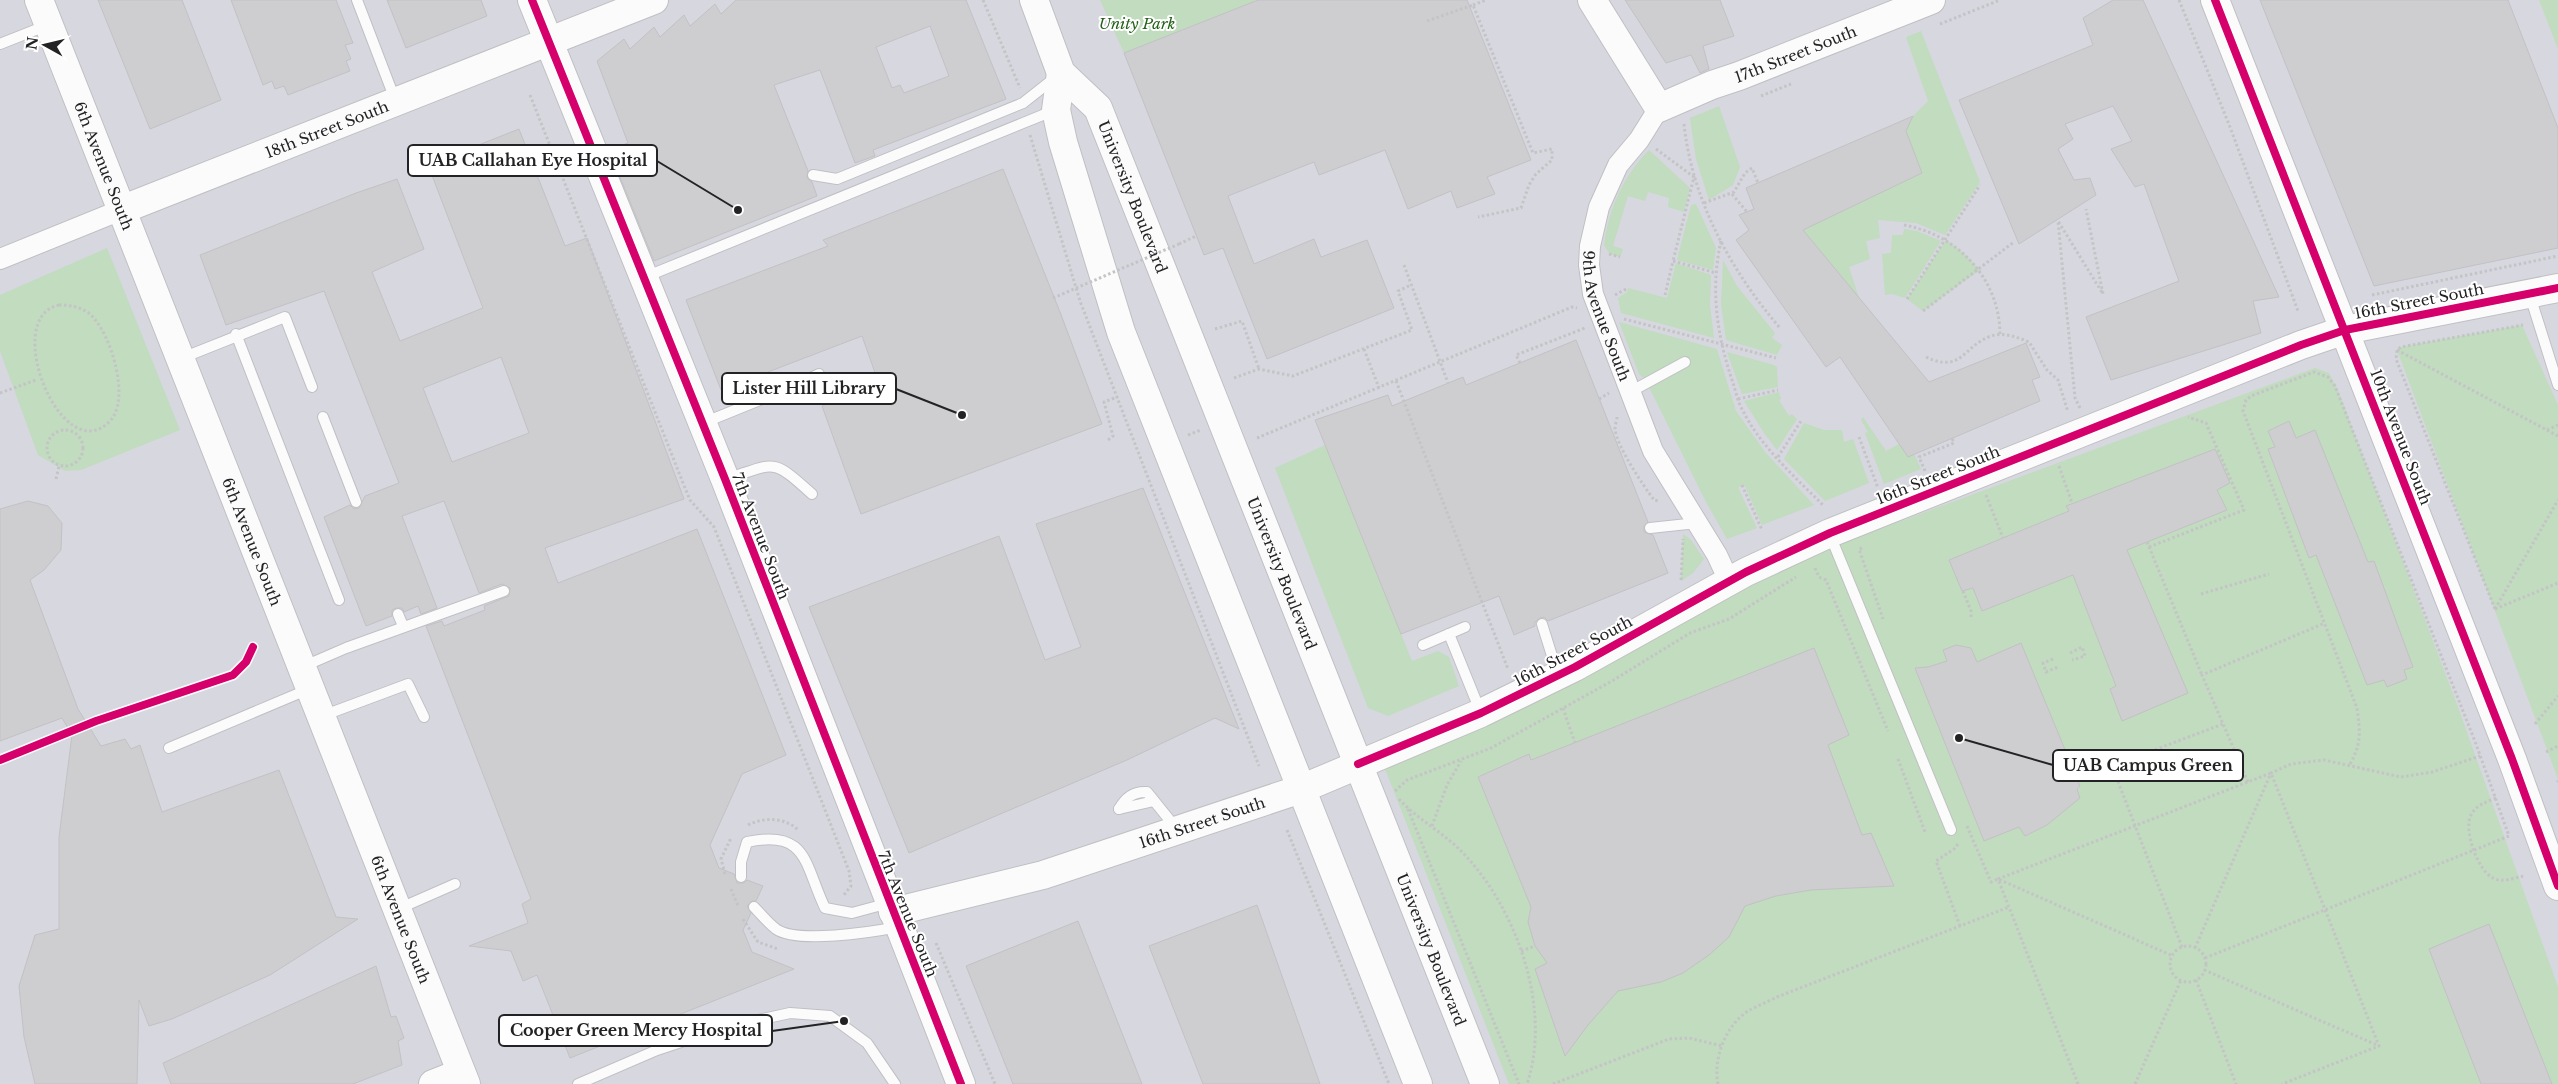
<svg xmlns="http://www.w3.org/2000/svg" width="2558" height="1084" viewBox="0 0 2558 1084" font-family="'Libre Baskerville',serif">
  <style>
    .built { fill: #d7d7e0 }
    .green { fill: #c1dcbe }
    .building { fill: #cecdd0; stroke: #c2c1c4; fill-rule: evenodd }
    .lines { fill: none; stroke-linecap: round; stroke-linejoin: round }
    .lane-casing { stroke: #c0c0c3; stroke-width: 12 }
    .street-casing { stroke: #c0c0c3; stroke-width: 22 }
    .secondary-casing { stroke: #c0c0c3; stroke-width: 30 }
    .path { stroke: #c4c4c6; stroke-width: 3; stroke-dasharray: 2.5 2.5; stroke-linecap: butt }
    .lane { stroke: #fbfbfc; stroke-width: 10 }
    .street { stroke: #fbfbfc; stroke-width: 20 }
    .secondary { stroke: #fbfbfc; stroke-width: 28 }
    .path-bridge { stroke: #c4c4c6; stroke-width: 3; stroke-dasharray: 2.5 2.5; stroke-linecap: butt }
    .cycleway-casing { stroke: #fff; stroke-width: 11 }
    .cycleway { stroke: #d6006c; stroke-width: 8 }
    .labels { text-anchor: middle; dominant-baseline: central; stroke-width: 4; stroke-linejoin: round; paint-order: stroke }
    .park-label { font-size: 15px; font-style: italic; fill: #236119; stroke: #fff }
    .street-label { font-size: 15px; fill: #232325; stroke: #fff }
    .leader { fill: none; stroke: #232325; stroke-width: 2 }
    .callout-dot { fill: #232325; stroke: #fff; stroke-width: 2 }
    .callout { fill: #fff; stroke: #232325; stroke-width: 2 }
    .callout-label { font-size: 16px; text-anchor: middle; font-weight: bold; fill: #232325 }
  </style>
  <rect width="100%" height="100%" fill="#e5e5e9"/>
  <!-- built -->
  <rect class="built" x="0" y="0" width="2558" height="1084"/>
  <!-- green -->
  <g class="green">
    <path d="M1100,0H1255V1L1124,53Z"/>
    <path d="M2539,0H2558V49Z"/>
    <path d="M1921,31L1980,182L1945,235L1916,223L1878,220L1880,238L1866,241L1870,259L1849,267L1859,298L1803,230L1922,173L1906,131L1913,116L1928,101L1906,37Z"/>
    <path d="M1719,106L1740,167L1733,185L1709,200L1696,159L1690,118Z"/>
    <path d="M1649,150L1690,188L1684,212L1668,207L1669,198L1648,192L1645,201L1628,196L1613,246L1623,249L1620,257L1610,254L1604,245C1609,208 1623,177 1649,150Z"/>
    <path d="M1696,204L1716,248L1713,270L1677,260L1691,205Z"/>
    <path d="M1904,229L1917,231L1941,241L1905,298L1892,294L1885,295L1882,254L1891,253L1892,235H1903Z"/>
    <path d="M1946,240L1961,251L1980,270L1923,311L1907,299Z"/>
    <path d="M107,248L180,430L81,470L65,471L38,455L0,351V295Z"/>
    <path d="M1723,260L1737,286L1775,333L1772,338L1782,345L1777,355L1726,340L1721,304Z"/>
    <path d="M1676,263L1711,275L1710,305L1714,338L1621,313L1618,298L1627,292L1628,288L1667,298Z"/>
    <path d="M1619,322L1717,349L1736,411L1766,453L1814,505L1762,525L1745,486L1738,487L1757,528L1727,539L1706,502L1645,379L1639,374Z"/>
    <path d="M2522,325L2558,405V779L2397,350L2401,347Z"/>
    <path d="M1727,352L1774,365L1777,367L1778,387L1742,394Z"/>
    <path d="M2315,368L2329,373L2338,390L2458,707L2558,987V1084H1509L1385,769L1552,688L1817,552Z"/>
    <path d="M1779,392L1781,399L1779,400L1789,416L1792,414L1797,419L1777,450L1764,433L1744,401Z"/>
    <path d="M1863,417L1886,451L1899,444L1914,454L1921,469L1884,484L1865,433L1868,432L1861,420Z"/>
    <path d="M1804,423L1824,430H1842L1844,442L1853,439L1869,483L1825,501L1784,459Z"/>
    <path d="M1325,445L1412,661L1438,651L1449,657L1459,686L1388,716L1368,708L1275,468Z"/>
    <path d="M1683,534L1691,540L1704,559L1693,573L1681,581Z"/>
  </g>
  <!-- building -->
  <g class="building">
    <path d="M98,0H182L221,100L150,129Z"/>
    <path d="M231,0H336L353,43L345,45L351,59L346,61L350,71L288,95L284,86L275,89L272,81L263,85Z"/>
    <path d="M387,0H481L487,16L406,48Z"/>
    <path d="M736,0H966L1006,99L873,150L875,156L855,163L820,70L774,85L808,171L807,178L812,182L817,196L654,261L609,150L628,143L597,61L624,39L630,49L654,27L660,37L684,15L690,26L715,4L721,14ZM930,26L949,76L904,93L900,85L892,88L876,47Z"/>
    <path d="M1258,0H1467L1531,160L1487,177L1495,194L1457,208L1451,191L1408,209L1385,150L1319,175L1314,162L1228,196L1254,264L1314,239L1321,257L1367,240L1394,308L1267,359L1223,248L1204,255L1124,53Z"/>
    <path d="M1625,0H1720L1734,36L1703,46L1709,69L1700,73L1691,55L1666,63Z"/>
    <path d="M2113,0H2143L2279,297L2253,301L2261,333L2111,380L2086,317L2179,281L2144,184L2135,187L2111,149L2132,141L2113,106L2065,124L2073,139L2058,149L2074,180L2090,178L2096,195L2019,244L1959,100L2093,45L2083,18Z"/>
    <path d="M2260,0H2508L2558,128V248L2374,286Z"/>
    <path d="M1913,116L1906,131L1922,173L1803,230L1929,382L2026,343L2040,377L2032,380L2040,401L1908,457L1840,357L1826,367L1736,240L1749,230L1739,215L1754,209L1746,188Z"/>
    <path d="M519,129L565,246L587,238L684,499L545,548L558,583L697,529L786,755L742,774L710,845L719,868L734,874L737,883H744L747,880L763,886L756,901H752L747,906L751,913L743,930L752,952L794,969L570,1058L537,975L523,981L511,951L469,946L528,923L522,904L531,899L426,626L442,621L444,626L485,610L484,606L509,596L510,588L502,584L479,593L444,501L402,516L437,608L421,614L418,606L404,612L402,608H396L392,610V616L366,626L324,517L350,505L354,509L359,508L365,496L399,483L324,291L226,325L200,255L356,193L397,179L424,249L372,272L400,341L483,308L428,165ZM501,357L529,433L452,462L423,388Z"/>
    <path d="M1003,169L1060,312L1102,424L861,514L822,406L879,384L862,336L721,390L686,300L828,246L823,240Z"/>
    <path d="M1576,340L1648,522L1644,526V532L1653,535L1668,573L1548,621L1544,617L1540,618L1535,622V626L1514,635L1499,596L1401,634L1315,420L1388,395L1392,406L1463,377L1466,385Z"/>
    <path d="M2289,421L2296,438L2315,430L2368,562L2374,561L2413,667L2404,670L2407,679L2387,687L2384,680L2367,685L2316,555L2309,558L2268,449L2275,447L2268,431Z"/>
    <path d="M2215,449L2230,483L2217,490L2227,510L2127,550L2188,693L2122,721L2110,689L2116,686L2073,575L1982,611L1973,588L1962,591L1949,560L2069,511L2066,506Z"/>
    <path d="M1143,488L1239,729L1215,718L1127,760L909,853L809,607L999,536L1045,660L1081,647L1036,524Z"/>
    <path d="M28,501L48,506L62,523L61,550L44,570L30,580L78,709L101,746L125,739L131,749L140,745L162,812L279,770L336,917L358,919L270,975L172,1019L149,1026L139,1000L137,1084H35L24,1037L19,986L35,935L59,929V837L72,735L62,718L0,741V509Z"/>
    <path d="M2021,643L2080,786L2077,789L2080,798L2047,825L2025,836L2019,827L1984,841L1915,668L1928,667L1947,661L1943,650L1956,645L1971,648L1977,662Z"/>
    <path d="M1814,648L1849,735L1828,745L1862,835L1871,833L1894,886L1811,890L1776,896L1745,906L1729,937L1709,955L1683,973L1661,982L1618,991L1588,1025L1565,1056L1535,969L1547,963L1535,946L1528,922L1531,907L1478,777L1529,754L1531,760Z"/>
    <path d="M1257,905L1320,1084H1203L1149,946Z"/>
    <path d="M1078,921L1142,1084H1013L966,966Z"/>
    <path d="M2489,924L2552,1084H2481L2429,949Z"/>
    <path d="M376,966L391,1017L396,1016L404,1038L398,1041L402,1065L353,1084H171L163,1063Z"/>
  </g>
  <g class="lines">
    <!-- lane casing -->
    <g class="lane-casing">
      <g id="lane">
        <path d="M357,0L396,102"/>
        <path d="M0,44L48,25"/>
        <path d="M813,175L837,179L1023,103L1056,77"/>
        <path d="M645,277L1055,110"/>
        <path d="M2530,296L2558,385"/>
        <path d="M236,334L339,600"/>
        <path d="M182,358L285,317L312,387"/>
        <path d="M1630,392L1685,362"/>
        <path d="M323,417L356,502"/>
        <path d="M703,423L782,391L819,374"/>
        <path d="M726,479C776,463 771,457 812,494"/>
        <path d="M1650,528L1697,523"/>
        <path d="M1830,535L1951,830"/>
        <path d="M398,614L403,626"/>
        <path d="M1542,624L1558,675"/>
        <path d="M1449,634L1481,713"/>
        <path d="M1423,645L1465,627"/>
        <path d="M302,667L346,648L504,591"/>
        <path d="M322,716L408,684L424,717"/>
        <path d="M169,748L309,689"/>
        <path d="M1119,809C1125,798 1134,791 1147,792L1176,828"/>
        <path d="M1119,809L1154,801"/>
        <path d="M741,877V862L747,842C808,829 804,864 825,908L852,913L889,903"/>
        <path d="M754,907C761,914 768,923 776,929C797,944 872,932 898,927"/>
        <path d="M398,909L455,884"/>
        <path d="M578,1084L657,1050L726,1027L790,1013L830,1016L867,1043L895,1084"/>
      </g>
    </g>
    <!-- street casing -->
    <g class="street-casing">
      <g id="street">
        <path id="s1" d="M1659,108L1639,140L1618,165L1599,207L1590,246L1589,265L1593,294L1653,451L1717,555L1729,581"/>
        <path d="M0,259L121,210"/>
      </g>
    </g>
    <!-- secondary casing -->
    <g class="secondary-casing">
      <g id="secondary">
        <path id="s2" d="M39,0L466,1084"/>
        <path d="M532,0L725,479L961,1084"/>
        <path id="s3" d="M1034,0L1061,73L1098,108L1485,1084"/>
        <path id="s4" d="M1592,0L1659,108L1712,85L1739,76L1931,0"/>
        <path d="M2215,0L2512,759L2558,886"/>
        <path d="M1061,73L1056,110L1063,142L1121,332L1418,1084"/>
        <path id="s5" d="M121,210L654,0"/>
        <path id="s6" d="M893,912L1043,875L1301,789L1481,713L1575,667L1746,572L1830,533L2301,345L2345,330L2558,288"/>
        <path d="M433,1084L461,1073"/>
      </g>
    </g>
    <!-- path -->
    <g class="path">
      <path d="M983,0L1020,88"/>
      <path d="M2179,0L2230,127L2298,311"/>
      <path d="M1473,5L1486,0"/>
      <path d="M1427,21L1473,5L1533,153L1552,149V160L1536,174L1529,185L1521,208L1478,217"/>
      <path d="M1940,24L2000,0"/>
      <path d="M530,95L685,488L690,500L714,527L849,871L851,886L843,896"/>
      <path d="M1761,96L1791,84"/>
      <path d="M1684,124C1692,200 1731,271 1780,328"/>
      <path d="M1030,135L1080,301L1259,766"/>
      <path d="M1656,149L1694,177L1673,261"/>
      <path d="M1732,194L1747,212"/>
      <path d="M1704,203L1734,192L1745,173L1752,168L1758,183"/>
      <path d="M1904,225C1959,235 2000,280 2000,335"/>
      <path d="M1721,241C1710,290 1717,336 1733,383C1736,392 1738,403 1743,411C1761,447 1796,478 1824,506"/>
      <path d="M1179,244L1196,236"/>
      <path d="M1609,254L1620,257"/>
      <path d="M1404,265L1448,383"/>
      <path d="M1615,295L1626,289"/>
      <path d="M1665,295L1673,261L1716,273"/>
      <path d="M2372,295L2558,256"/>
      <path d="M1907,299L1980,185"/>
      <path d="M59,305C70,305 82,307 91,315C111,334 131,399 110,421C62,471 0,317 59,305Z"/>
      <path d="M1923,311L2014,242"/>
      <path d="M1624,319L1776,358"/>
      <path d="M1215,329L1242,321L1259,369"/>
      <path d="M1364,349L1379,388"/>
      <path d="M2397,350L2558,436"/>
      <path d="M1926,357C1962,374 1963,346 1991,336C2004,332 2017,337 2029,342L2047,370L2058,380L2068,412"/>
      <path d="M1520,363L1516,355L1585,328"/>
      <path d="M1234,378L1259,369L1293,376L1412,330L1398,291L1411,285"/>
      <path d="M1396,381L1508,669"/>
      <path d="M0,393L36,380"/>
      <path d="M1599,399L1609,393"/>
      <path d="M1738,399L1778,390"/>
      <path d="M2080,408L2075,398L2058,221L2103,294L2086,209"/>
      <path d="M1617,417C1617,420 1615,425 1615,429C1617,447 1643,485 1654,500L1659,501"/>
      <circle cx="65" cy="448" r="18"/>
      <path d="M2547,430L2558,425"/>
      <path d="M1188,435L1201,430"/>
      <path d="M1859,437L1878,488"/>
      <path d="M1257,438L1572,307L1577,308"/>
      <path d="M1108,440L1113,436L1104,402L1117,397"/>
      <path d="M1778,457L1801,421"/>
      <path d="M2059,466L2072,503"/>
      <path d="M1925,471L1919,457L1954,443L1952,438"/>
      <path d="M56,479L59,466"/>
      <path d="M1742,485L1762,530"/>
      <path d="M1986,495L2003,538"/>
      <path d="M2147,542L2202,675"/>
      <path d="M2149,547L2244,510L2206,423L2188,417"/>
      <path d="M1862,548L1859,549L1883,619"/>
      <path d="M1815,568L1819,577L1826,580L1888,731"/>
      <path d="M1681,580L1683,539"/>
      <path d="M1963,591L1971,611V617"/>
      <path d="M2201,594L2269,574"/>
      <path d="M2495,609L2396,359L2397,350L2401,347L2523,325"/>
      <path d="M2495,609L2558,500"/>
      <path d="M2495,609L2558,583"/>
      <path d="M2070,653L2082,647L2085,656L2072,660"/>
      <path d="M2053,659L2043,663L2046,672L2058,667"/>
      <path d="M1563,708L1575,743"/>
      <path d="M2535,724L2558,696"/>
      <path d="M2546,752L2558,746"/>
      <path d="M1898,759L1925,832"/>
      <path d="M2248,782L2202,675L2325,623"/>
      <path d="M2557,782L2558,781"/>
      <path d="M1395,791L1407,780L1491,748L1612,681L1690,633L1729,619L1796,577"/>
      <path d="M2496,798C2486,802 2476,805 2471,815C2463,830 2478,871 2493,878C2502,883 2514,878 2524,876"/>
      <path d="M1399,799C1416,818 1439,830 1458,848C1515,903 1553,1007 1527,1084"/>
      <path d="M1408,809L1519,1084"/>
      <path d="M748,825C763,817 785,817 798,830"/>
      <path d="M1432,826L1447,785L1461,761"/>
      <path d="M1967,826L1991,882L1998,879L2173,956"/>
      <path d="M1287,830L1389,1084"/>
      <path d="M1958,844L1954,849L1936,861L1960,926"/>
      <path d="M725,874L721,859L731,838"/>
      <path d="M731,889L738,906"/>
      <path d="M743,919L758,942L778,949"/>
      <path d="M936,943L995,1084"/>
      <circle cx="2188" cy="964" r="18"/>
      <path d="M2182,947L2112,766L2223,724"/>
      <path d="M2195,948L2271,773L2291,764L2324,760L2401,777L2432,772L2480,756"/>
      <path d="M1521,951L1535,946"/>
      <path d="M2205,958L2509,836L2476,744L2335,386L2328,377L2314,372L2251,396L2246,400L2243,411L2357,708C2360,731 2362,743 2350,764"/>
      <path d="M2204,970L2379,1046"/>
      <path d="M2196,980L2236,1084"/>
      <path d="M1553,1084L1669,1039L1689,1038L1722,1046"/>
      <path d="M1718,1084C1713,1059 1725,1026 1748,1011C1757,1006 1767,1002 1777,997L2009,907"/>
      <path d="M2078,1084L1998,879L2271,773L2379,1046L2282,1084"/>
      <path d="M2135,1084L2181,980"/>
    </g>
    <!-- lane -->
    <use href="#lane" class="lane"/>
    <!-- street -->
    <use href="#street" class="street"/>
    <!-- secondary -->
    <use href="#secondary" class="secondary"/>
    <!-- path-bridge -->
    <path class="path-bridge" d="M1053,298L1179,244"/>
    <!-- cycleway casing -->
    <g class="cycleway-casing">
      <g id="cycleway">
        <path d="M532,0L725,479L961,1084"/>
        <path d="M2215,0L2512,759L2558,886"/>
        <path d="M0,760L96,721L233,675L246,662L253,647"/>
        <path d="M1358,764L1481,713L1575,667L1746,572L1830,533L2301,345L2345,330L2558,288"/>
      </g>
    </g>
    <!-- cycleway -->
    <use href="#cycleway" class="cycleway"/>
  </g>
  <g class="labels">
    <!-- park labels -->
    <g class="park-label">
      <text x="1137" y="23">Unity Park</text>
    </g>
    <!-- street labels -->
    <g class="street-label">
      <text stroke="none"><textPath href="#s4" startOffset="274">17th Street South</textPath></text>
      <text stroke="none"><textPath href="#s5" startOffset="221">18th Street South</textPath></text>
      <text stroke="none"><textPath href="#s2" startOffset="178">6th Avenue South</textPath></text>
      <text stroke="none"><textPath href="#s3" startOffset="224">University Boulevard</textPath></text>
      <text transform="translate(2419 301) rotate(-11)">16th Street South</text>
      <text stroke="none"><textPath href="#s1" startOffset="229">9th Avenue South</textPath></text>
      <text transform="translate(2401 437) rotate(69)">10th Avenue South</text>
      <text transform="translate(1938 475) rotate(-22)">16th Street South</text>
      <text transform="translate(761 536) rotate(69)">7th Avenue South</text>
      <text stroke="none"><textPath href="#s2" startOffset="582">6th Avenue South</textPath></text>
      <text stroke="none"><textPath href="#s3" startOffset="629">University Boulevard</textPath></text>
      <text transform="translate(1573 651) rotate(-28)">16th Street South</text>
      <text stroke="none"><textPath href="#s6" startOffset="322">16th Street South</textPath></text>
      <text transform="translate(908 914) rotate(68)">7th Avenue South</text>
      <text stroke="none"><textPath href="#s2" startOffset="988">6th Avenue South</textPath></text>
      <text stroke="none"><textPath href="#s3" startOffset="1034">University Boulevard</textPath></text>
    </g>
  </g>
  <!-- callouts -->
  <path class="leader" d="M738 210L657 161M962 415L896 389M1959 738L2053 765M844 1021L772 1031"/>
  <g class="callout-dot">
    <circle cx="738" cy="210" r="5"/>
    <circle cx="962" cy="415" r="5"/>
    <circle cx="1959" cy="738" r="5"/>
    <circle cx="844" cy="1021" r="5"/>
  </g>
  <g class="callout">
    <rect x="408" y="145" width="249" height="31" rx="5"/>
    <rect x="722" y="373" width="174" height="31" rx="5"/>
    <rect x="2053" y="750" width="190" height="31" rx="5"/>
    <rect x="499" y="1015" width="273" height="31" rx="5"/>
  </g>
  <g class="callout-label">
    <text x="533" y="166">UAB Callahan Eye Hospital</text>
    <text x="809" y="394">Lister Hill Library</text>
    <text x="2148" y="771">UAB Campus Green</text>
    <text x="636" y="1036">Cooper Green Mercy Hospital</text>
  </g>
  <!-- north arrow -->
  <g transform="translate(45 45) rotate(278)" stroke="#ffffff" stroke-width="4" paint-order="stroke">
  <path d="M0-4L9 19L0 12L-9 19Z" fill="#232325"/>
  <text y="-8" font-size="14" font-weight="bold" text-anchor="middle" fill="#232325">N</text>
  </g>
</svg>
